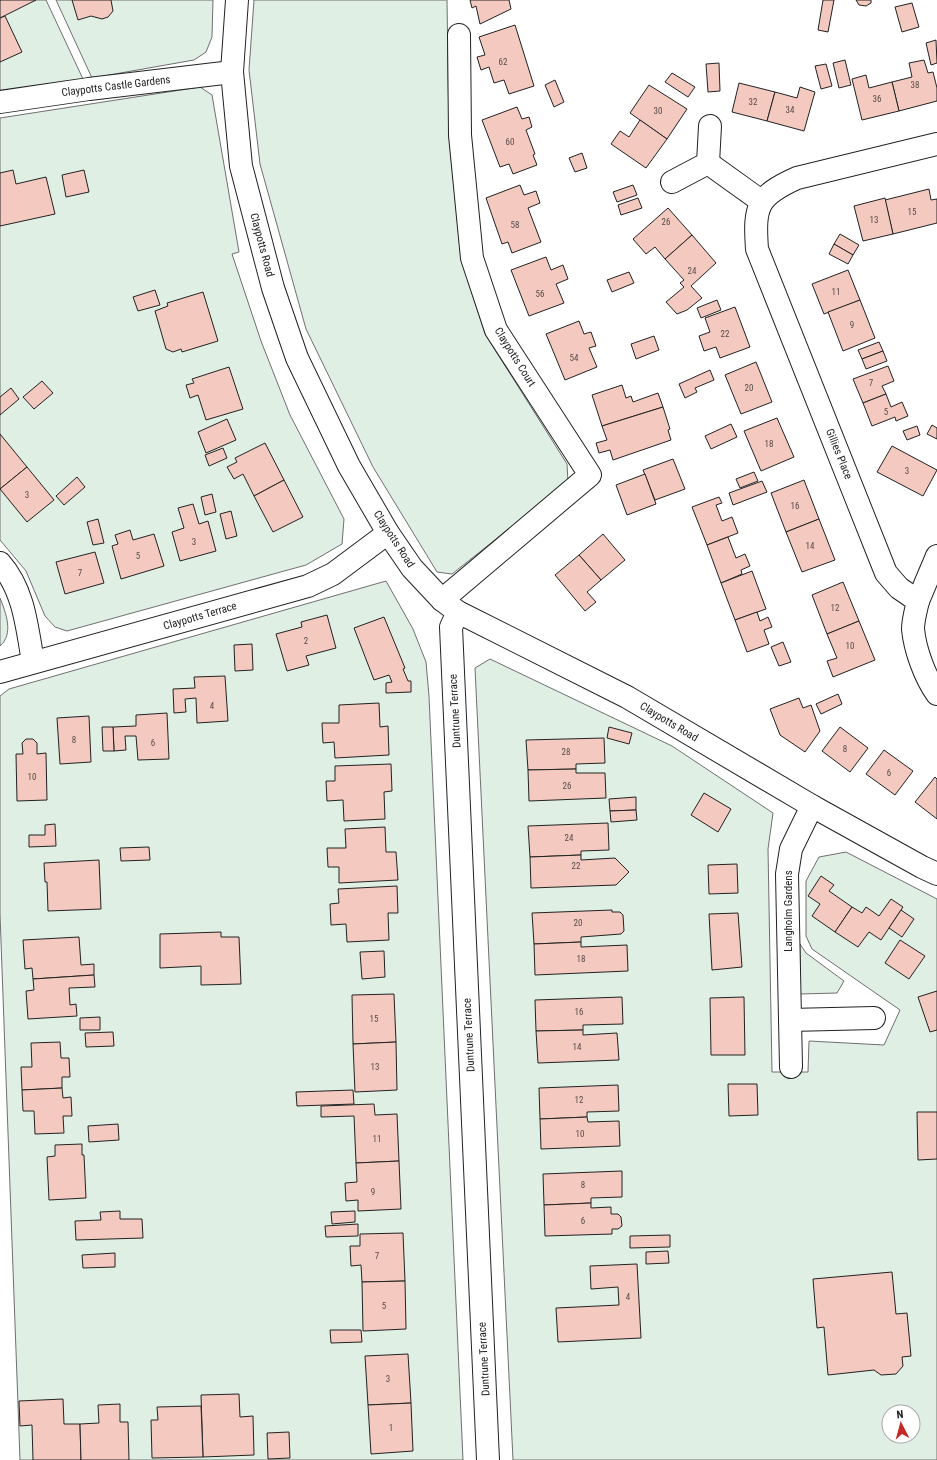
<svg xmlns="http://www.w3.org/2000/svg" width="937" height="1460" viewBox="0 0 937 1460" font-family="'Roboto Condensed',sans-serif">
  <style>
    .green { fill: #e0efe3; stroke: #6f6f6f; fill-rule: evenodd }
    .building { fill: #f3c9c0; stroke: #222 }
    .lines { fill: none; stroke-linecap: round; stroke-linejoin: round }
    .minor-casing { stroke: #222; stroke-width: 24 }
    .secondary-casing { stroke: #222; stroke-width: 24 }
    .minor { stroke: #fff; stroke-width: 22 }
    .secondary { stroke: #fff; stroke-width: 22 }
    .labels { text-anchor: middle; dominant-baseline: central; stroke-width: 3; stroke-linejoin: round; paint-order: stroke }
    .number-label { font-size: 9px; fill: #564c4a }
    .street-label { font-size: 11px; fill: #222; stroke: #fff }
  </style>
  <rect width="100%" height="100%" fill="#fff"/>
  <!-- green -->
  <g class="green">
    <path d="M0,0H46L83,79L0,91Z"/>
    <path d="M56,0H213L212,37L206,52L194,60L92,78Z"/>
    <path d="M254,0H447L449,135L461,259L485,334L567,464L568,482L452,574L437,572L373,467L306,329L260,164L249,70Z"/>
    <path d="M200,87L212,95L239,252L232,254L261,341L290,415L344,519L342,544L306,565L67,631L55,627L45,616L26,571L0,540V118Z"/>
    <path d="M386,581L413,629L426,662L429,696L463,1460H20L0,914V696L9,689Z"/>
    <path d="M0,598C6,613 14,634 0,646Z"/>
    <path d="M490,659L672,746L773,813L768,849L772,1072H808L809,1041L884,1045L900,1010L812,949L806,936V881L819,857L846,852L937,899V1460H513L475,668ZM889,1412H913V1436H889Z"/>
    <path d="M800,944L806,953L844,981L837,993L800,994Z"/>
  </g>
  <!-- building -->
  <g class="building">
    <path d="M0,0H36L0,18Z"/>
    <path d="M72,0H111L113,11L108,17L102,19L91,16L78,20Z"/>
    <path d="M470,0H509L511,9L480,24L476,6L472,8Z"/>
    <path d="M823,0H834L828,32L818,30Z"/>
    <path d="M856,0H871V3L866,6L859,5Z"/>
    <path d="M912,3L919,27L902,32L895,7Z"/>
    <path d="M5,16L22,52L0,62V18Z"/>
    <path d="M515,25L534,86L509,94L504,80L494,83L489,67L481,70L477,57L485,55L479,37Z"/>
    <path d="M936,40L937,63L931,65L926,43Z"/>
    <path d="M845,60L851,85L839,88L833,63Z"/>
    <path d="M924,60L928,73L933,72L937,88V101L899,111L892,82L912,77L909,63Z"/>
    <path d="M719,63L720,91L708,92L706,64Z"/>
    <path d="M826,64L832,86L821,89L815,66Z"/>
    <path d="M672,73L695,87L688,97L665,82Z"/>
    <path d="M866,75L869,88L892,82L899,111L862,120L852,79Z"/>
    <path d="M555,80L564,102L554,107L545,85Z"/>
    <path d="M739,83L775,92L767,121L732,112Z"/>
    <path d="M649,85L687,109L667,139L630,113Z"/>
    <path d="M800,87L815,92L804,131L767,121L775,92L797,98Z"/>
    <path d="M517,107L522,119L529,117L532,127L526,130L535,154L533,155L537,165L513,174L509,164L500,167L482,120Z"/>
    <path d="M640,120L667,139L646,168L611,144L620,131L629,137Z"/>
    <path d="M582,153L587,168L575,172L569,158Z"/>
    <path d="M13,170L16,184L46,177L55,214L0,226V173Z"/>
    <path d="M84,170L89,192L66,197L62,175Z"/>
    <path d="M520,185L524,195L536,191L540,203L528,208L541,242L512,253L508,242L502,244L486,198Z"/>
    <path d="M633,185L637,195L617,202L613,192Z"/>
    <path d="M929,189L931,200L937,199V223L893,234L885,200Z"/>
    <path d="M638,198L642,208L621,215L618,205Z"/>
    <path d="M885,198L893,234L863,241L854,206Z"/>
    <path d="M668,208L692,235L665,259L655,247L646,254L633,239Z"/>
    <path d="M840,234L859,245L853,255L834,244Z"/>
    <path d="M692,235L716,263L691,286L702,298L687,310L677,314L666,302L684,287L680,283L684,280L665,259Z"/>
    <path d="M834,244L853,255L848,264L829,254Z"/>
    <path d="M546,257L551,270L563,265L568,279L556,284L564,303L529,316L511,270Z"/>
    <path d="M848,270L860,300L824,314L812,284Z"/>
    <path d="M629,272L634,283L612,292L607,280Z"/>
    <path d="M155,290L160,305L138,311L133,297Z"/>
    <path d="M203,292L218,341L182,352L181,349L173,352L166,349L155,311L168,306L167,303Z"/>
    <path d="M717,300L721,310L701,318L697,308Z"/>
    <path d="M860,300L875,338L843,351L828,312Z"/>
    <path d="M735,307L750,347L720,358L716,347L704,351L699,336L710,332L705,318Z"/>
    <path d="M579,321L584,334L591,332L596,346L589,348L597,367L565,380L546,334Z"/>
    <path d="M654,336L659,350L636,359L631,344Z"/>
    <path d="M879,342L883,351L862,359L858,350Z"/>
    <path d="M883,351L887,361L866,369L862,359Z"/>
    <path d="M756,362L772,402L741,414L725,375Z"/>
    <path d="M888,366L894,381L882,386L886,394L863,403L853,379Z"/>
    <path d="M229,367L243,409L206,420L198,395L190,398L186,385L194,383L192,379Z"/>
    <path d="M710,370L714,380L695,388L697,392L685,398L679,384Z"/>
    <path d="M42,381L53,393L34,409L23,397Z"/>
    <path d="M622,385L626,398L631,396L633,402L658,393L663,407L602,426L592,395Z"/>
    <path d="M11,388L19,399L0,415V397Z"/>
    <path d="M886,394L891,407L902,402L908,416L896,421L895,417L872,426L863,403Z"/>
    <path d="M663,407L670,429L668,430L671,440L613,460L610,450L599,453L596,443L607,440L602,426Z"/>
    <path d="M777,418L794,457L761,471L744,431Z"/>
    <path d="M227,419L236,440L206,453L198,432Z"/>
    <path d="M731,424L737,437L711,449L705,436Z"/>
    <path d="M932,425L937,428V439L927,434Z"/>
    <path d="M917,426L920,435L907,440L903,431Z"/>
    <path d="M0,434L27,467L0,489Z"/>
    <path d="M265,443L284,480L254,496L243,474L234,479L227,467L237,462L235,458Z"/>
    <path d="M892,446L937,470L923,496L877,472Z"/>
    <path d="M223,448L227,458L209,466L205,455Z"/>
    <path d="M673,459L685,489L655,500L643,470Z"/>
    <path d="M27,467L54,500L27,522L0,489Z"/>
    <path d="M754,472L758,481L740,488L736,479Z"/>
    <path d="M645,474L656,504L627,515L616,485Z"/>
    <path d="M77,477L85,487L64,505L56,496Z"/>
    <path d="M284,480L303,517L273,532L254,496Z"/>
    <path d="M804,480L819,519L786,532L771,493Z"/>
    <path d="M762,481L767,492L733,505L729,493Z"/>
    <path d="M212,494L216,512L205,515L201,497Z"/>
    <path d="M719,497L722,503L716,505L722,521L732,517L738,533L707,545L692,507Z"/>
    <path d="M193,504L199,524L208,521L216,551L180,561L172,532L184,528L178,508Z"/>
    <path d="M231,511L237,536L226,539L220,514Z"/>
    <path d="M98,519L104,543L93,545L87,522Z"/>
    <path d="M819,519L835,560L802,572L786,532Z"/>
    <path d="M130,530L133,540L154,534L164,566L121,579L112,546L118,544L115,535Z"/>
    <path d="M603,534L625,560L601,580L579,555Z"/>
    <path d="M728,537L736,558L745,554L750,566L741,570L742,574L721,583L707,545Z"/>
    <path d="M95,552L104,583L65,594L56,562Z"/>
    <path d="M579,555L601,580L587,592L596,602L585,611L555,575Z"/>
    <path d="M752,571L766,609L735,620L721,583Z"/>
    <path d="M843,582L859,621L827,634L812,595Z"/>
    <path d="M757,612L760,621L768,617L772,627L764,630L769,644L747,652L735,620Z"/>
    <path d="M327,615L336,648L306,656L309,665L287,671L276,634L302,627L301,622Z"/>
    <path d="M384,617L405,668L403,669L408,681H411V692L386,693V683L392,682L389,675L374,680L354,628Z"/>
    <path d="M859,621L875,660L833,677L827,661L837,658L827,634Z"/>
    <path d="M783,642L791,662L779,666L771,647Z"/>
    <path d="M252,644L253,670L235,671L234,645Z"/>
    <path d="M225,676L228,721L197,723L196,698L185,699L186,712L174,713L173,689L195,688L194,677Z"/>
    <path d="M838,694L842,704L821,714L816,704Z"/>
    <path d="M799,698L803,708L811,705L820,731L805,752L780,735L770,709Z"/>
    <path d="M379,703L380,727L388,726L389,755L335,758L334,742L323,743L322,723H339V705Z"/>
    <path d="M167,713L169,759L138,760L136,736H125L126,750L114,751L113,727L136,726V715Z"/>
    <path d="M89,716L91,762L60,764L57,718Z"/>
    <path d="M102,727H113L114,751H103Z"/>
    <path d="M609,727L632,733L629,744L607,738Z"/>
    <path d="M840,727L868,748L850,772L822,751Z"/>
    <path d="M604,738L605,763L576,764V769L528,770L526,740Z"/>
    <path d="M26,739H33L37,743V754L46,753L47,800L17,801L16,754H23L22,743Z"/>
    <path d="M884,750L913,771L895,795L866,774Z"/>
    <path d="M391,764L392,791L384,792L385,819L344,821L343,800L327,801L326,781H335V766Z"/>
    <path d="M576,769V773H605L606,798L529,801L528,770Z"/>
    <path d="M935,777L937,779V819L915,802Z"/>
    <path d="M704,793L731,809L718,832L691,815Z"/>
    <path d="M636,797V810L610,811L609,799Z"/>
    <path d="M636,810L637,820L611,822L610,811Z"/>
    <path d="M608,823L609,850L581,851V855L530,857L528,826Z"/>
    <path d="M55,824L56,846L29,847V835H45V825Z"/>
    <path d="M385,827L386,852H396L398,880L339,883V867H328L327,848H346L345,829Z"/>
    <path d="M149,847L150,860L121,861L120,848Z"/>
    <path d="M581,855V860L615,858L629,872L616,885L531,888L530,857Z"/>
    <path d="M99,860L101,909L48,911L47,882H45L44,863Z"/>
    <path d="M737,864L738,893L709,894L708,865Z"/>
    <path d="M821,876L834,885L829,891L852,907L835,932L812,916L820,904L808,896Z"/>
    <path d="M397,886L398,913H388L389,940L347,942L346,924L331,925L330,904L339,903L338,889Z"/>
    <path d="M891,899L903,907L881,940L869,932L858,947L835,932L852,907L862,913L866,907L879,916Z"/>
    <path d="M612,910V912H620L623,915L624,931L621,934L581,937V942L534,944L532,913Z"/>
    <path d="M901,910L914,919L902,937L889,928Z"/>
    <path d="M738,913L742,967L712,970L709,914Z"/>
    <path d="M221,932V937H239L241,984L201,985V966L160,968V934Z"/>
    <path d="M79,937L81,965L94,964V975L33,979L32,968L25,969L23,940Z"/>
    <path d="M900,940L925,956L909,979L885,963Z"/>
    <path d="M581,942V947L627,945L628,971L535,975L534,944Z"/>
    <path d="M384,951L385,977L362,979L360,952Z"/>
    <path d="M94,975L95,987L69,988L70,1005L76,1004L77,1016L28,1019L26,991L34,990L33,979Z"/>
    <path d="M937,991V1030L930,1032L918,997Z"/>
    <path d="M394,994L396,1042L353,1044L352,995Z"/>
    <path d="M622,997L623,1024L583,1025V1030L536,1031L535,1000Z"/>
    <path d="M744,997L745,1055H711L710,998Z"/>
    <path d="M100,1017V1030H80V1018Z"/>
    <path d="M583,1030V1035L617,1033L619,1060L538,1063L536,1031Z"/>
    <path d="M113,1032L114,1046L86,1047L85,1033Z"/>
    <path d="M60,1042L61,1058H69L70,1077H62V1088L22,1090L21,1067H32L31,1043Z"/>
    <path d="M396,1042L397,1090L355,1092L353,1044Z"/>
    <path d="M728,1084H757L758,1115L729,1116Z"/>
    <path d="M618,1085L619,1111L587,1112V1117L540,1119L539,1088Z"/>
    <path d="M62,1088L63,1098L71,1097L72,1116H63L64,1133L35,1134L34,1111H23L22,1090Z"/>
    <path d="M353,1090L354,1104L297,1106L296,1092Z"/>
    <path d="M374,1104L375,1115L397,1114L399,1161L356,1163L354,1116L321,1117V1106Z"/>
    <path d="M917,1112H937V1159L918,1160Z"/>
    <path d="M587,1117L588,1122L619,1121L620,1146L541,1149L540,1119Z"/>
    <path d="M118,1124L119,1140L89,1142L88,1126Z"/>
    <path d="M82,1144V1155H84L86,1198L49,1200L47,1157L55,1156V1145Z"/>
    <path d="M399,1161L401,1209L358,1211V1200L346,1201L345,1183L357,1182L356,1163Z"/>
    <path d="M622,1171V1197L591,1198V1203L544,1205L543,1174Z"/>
    <path d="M591,1203V1208L611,1207V1214H618L621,1217L622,1226L618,1229H612V1234L545,1236L544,1205Z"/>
    <path d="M120,1211V1219H142L143,1238L76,1240L75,1221L101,1220L100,1212Z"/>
    <path d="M355,1211V1222L332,1224L331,1212Z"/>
    <path d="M358,1224V1236L326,1237L325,1226Z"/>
    <path d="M403,1233L405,1281L362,1282L361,1265L351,1266L350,1246H360V1234Z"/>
    <path d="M670,1235V1247L630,1248V1236Z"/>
    <path d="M668,1251L669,1263L646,1264V1252Z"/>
    <path d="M115,1253V1267L83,1268L82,1255Z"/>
    <path d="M637,1264L641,1338L558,1342L556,1308L619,1305L618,1287L591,1289L590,1266Z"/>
    <path d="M892,1272L896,1314L907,1313L911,1356L902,1357L903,1366L896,1374L881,1375L874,1370L828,1375L824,1327L817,1328L813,1279Z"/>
    <path d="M405,1281L406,1329L363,1331L362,1282Z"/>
    <path d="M330,1330H361L362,1342L331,1343Z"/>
    <path d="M408,1354L411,1403L368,1405L365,1356Z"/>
    <path d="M239,1394L240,1417L253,1416L254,1455L203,1457L201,1395Z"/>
    <path d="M63,1399L64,1424H80L81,1460H33L32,1425L20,1426L19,1401Z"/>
    <path d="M411,1403L413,1451L371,1454L368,1405Z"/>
    <path d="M120,1404V1422H128L129,1460H81L80,1424L99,1423L98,1405Z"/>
    <path d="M201,1406L203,1457L152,1458L151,1420H158L157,1407Z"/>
    <path d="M289,1432L290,1458L268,1459L267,1433Z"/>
  </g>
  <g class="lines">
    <!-- minor casing -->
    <g class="minor-casing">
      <g id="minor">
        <path d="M0,102L89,89L232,72"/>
        <path d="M937,144L797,178C757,196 754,206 757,249L886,573L899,588L918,601C916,610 913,620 913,629C915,650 925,677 937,694"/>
        <path d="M708,163L761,201"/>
        <path d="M672,182L708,163L710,126"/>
        <path d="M0,563C24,590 27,627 33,662"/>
        <path d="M442,600L590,475L496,330L472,258L460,135L459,35"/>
        <path d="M918,601L937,556"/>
        <path d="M458,612L451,627L488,1460"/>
        <path d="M0,672L308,586L333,574L388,533"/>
        <path d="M790,1020L874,1018"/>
        <path d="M791,1067L787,874L791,849L812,806"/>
      </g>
    </g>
    <!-- secondary casing -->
    <g class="secondary-casing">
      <path id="secondary" d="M237,0L232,72L241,166L273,288L297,358L349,466L388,533L412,568L442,600L458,612L627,697L812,806L922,867L937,874"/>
    </g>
    <!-- minor -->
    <use href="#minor" class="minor"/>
    <!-- secondary -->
    <use href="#secondary" class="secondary"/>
  </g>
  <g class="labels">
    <!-- number labels -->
    <g class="number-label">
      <text x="503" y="62">62</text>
      <text x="915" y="85">38</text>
      <text x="877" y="99">36</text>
      <text x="753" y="102">32</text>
      <text x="790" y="110">34</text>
      <text x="658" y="111">30</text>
      <text x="510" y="142">60</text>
      <text x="912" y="212">15</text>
      <text x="874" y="220">13</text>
      <text x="666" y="222">26</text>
      <text x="515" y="225">58</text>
      <text x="692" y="271">24</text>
      <text x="836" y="292">11</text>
      <text x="540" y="294">56</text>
      <text x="852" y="325">9</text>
      <text x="725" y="334">22</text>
      <text x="574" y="358">54</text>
      <text x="871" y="383">7</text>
      <text x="749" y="388">20</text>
      <text x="886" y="412">5</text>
      <text x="769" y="444">18</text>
      <text x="907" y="471">3</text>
      <text x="27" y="495">3</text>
      <text x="795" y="506">16</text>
      <text x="194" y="542">3</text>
      <text x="810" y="546">14</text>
      <text x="138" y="556">5</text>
      <text x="80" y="573">7</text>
      <text x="835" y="608">12</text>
      <text x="306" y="641">2</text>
      <text x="850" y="646">10</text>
      <text x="212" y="706">4</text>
      <text x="74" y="740">8</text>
      <text x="153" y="743">6</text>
      <text x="845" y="749">8</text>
      <text x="566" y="752">28</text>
      <text x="889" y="773">6</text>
      <text x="32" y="777">10</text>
      <text x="567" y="786">26</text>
      <text x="569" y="838">24</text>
      <text x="576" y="866">22</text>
      <text x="578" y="923">20</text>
      <text x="581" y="959">18</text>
      <text x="579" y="1012">16</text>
      <text x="374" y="1019">15</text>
      <text x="577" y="1047">14</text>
      <text x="375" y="1067">13</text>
      <text x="579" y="1100">12</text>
      <text x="580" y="1134">10</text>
      <text x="377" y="1139">11</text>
      <text x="583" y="1185">8</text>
      <text x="373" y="1192">9</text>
      <text x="583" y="1221">6</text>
      <text x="377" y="1256">7</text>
      <text x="628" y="1297">4</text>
      <text x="384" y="1306">5</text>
      <text x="388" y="1379">3</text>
      <text x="391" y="1428">1</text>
    </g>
    <!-- street labels -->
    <g class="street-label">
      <text transform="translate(116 86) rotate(-7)">Claypotts Castle Gardens</text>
      <text transform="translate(262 245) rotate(75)">Claypotts Road</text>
      <text transform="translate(515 357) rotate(58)">Claypotts Court</text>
      <text transform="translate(839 454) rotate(68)">Gillies Place</text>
      <text transform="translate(394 539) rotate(57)">Claypotts Road</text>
      <text transform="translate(200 616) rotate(-16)">Claypotts Terrace</text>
      <text transform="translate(455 711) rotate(-93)">Duntrune Terrace</text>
      <text transform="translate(669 722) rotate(31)">Claypotts Road</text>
      <text transform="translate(788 911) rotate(-90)">Langholm Gardens</text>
      <text transform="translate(469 1035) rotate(-93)">Duntrune Terrace</text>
      <text transform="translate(484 1359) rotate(-93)">Duntrune Terrace</text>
    </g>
  </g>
  <!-- north arrow -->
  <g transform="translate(901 1424) rotate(354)"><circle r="19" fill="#ffffff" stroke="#a7a7a7"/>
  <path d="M0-3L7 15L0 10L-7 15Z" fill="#c62828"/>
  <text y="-6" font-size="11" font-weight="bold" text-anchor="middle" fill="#222222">N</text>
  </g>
</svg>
